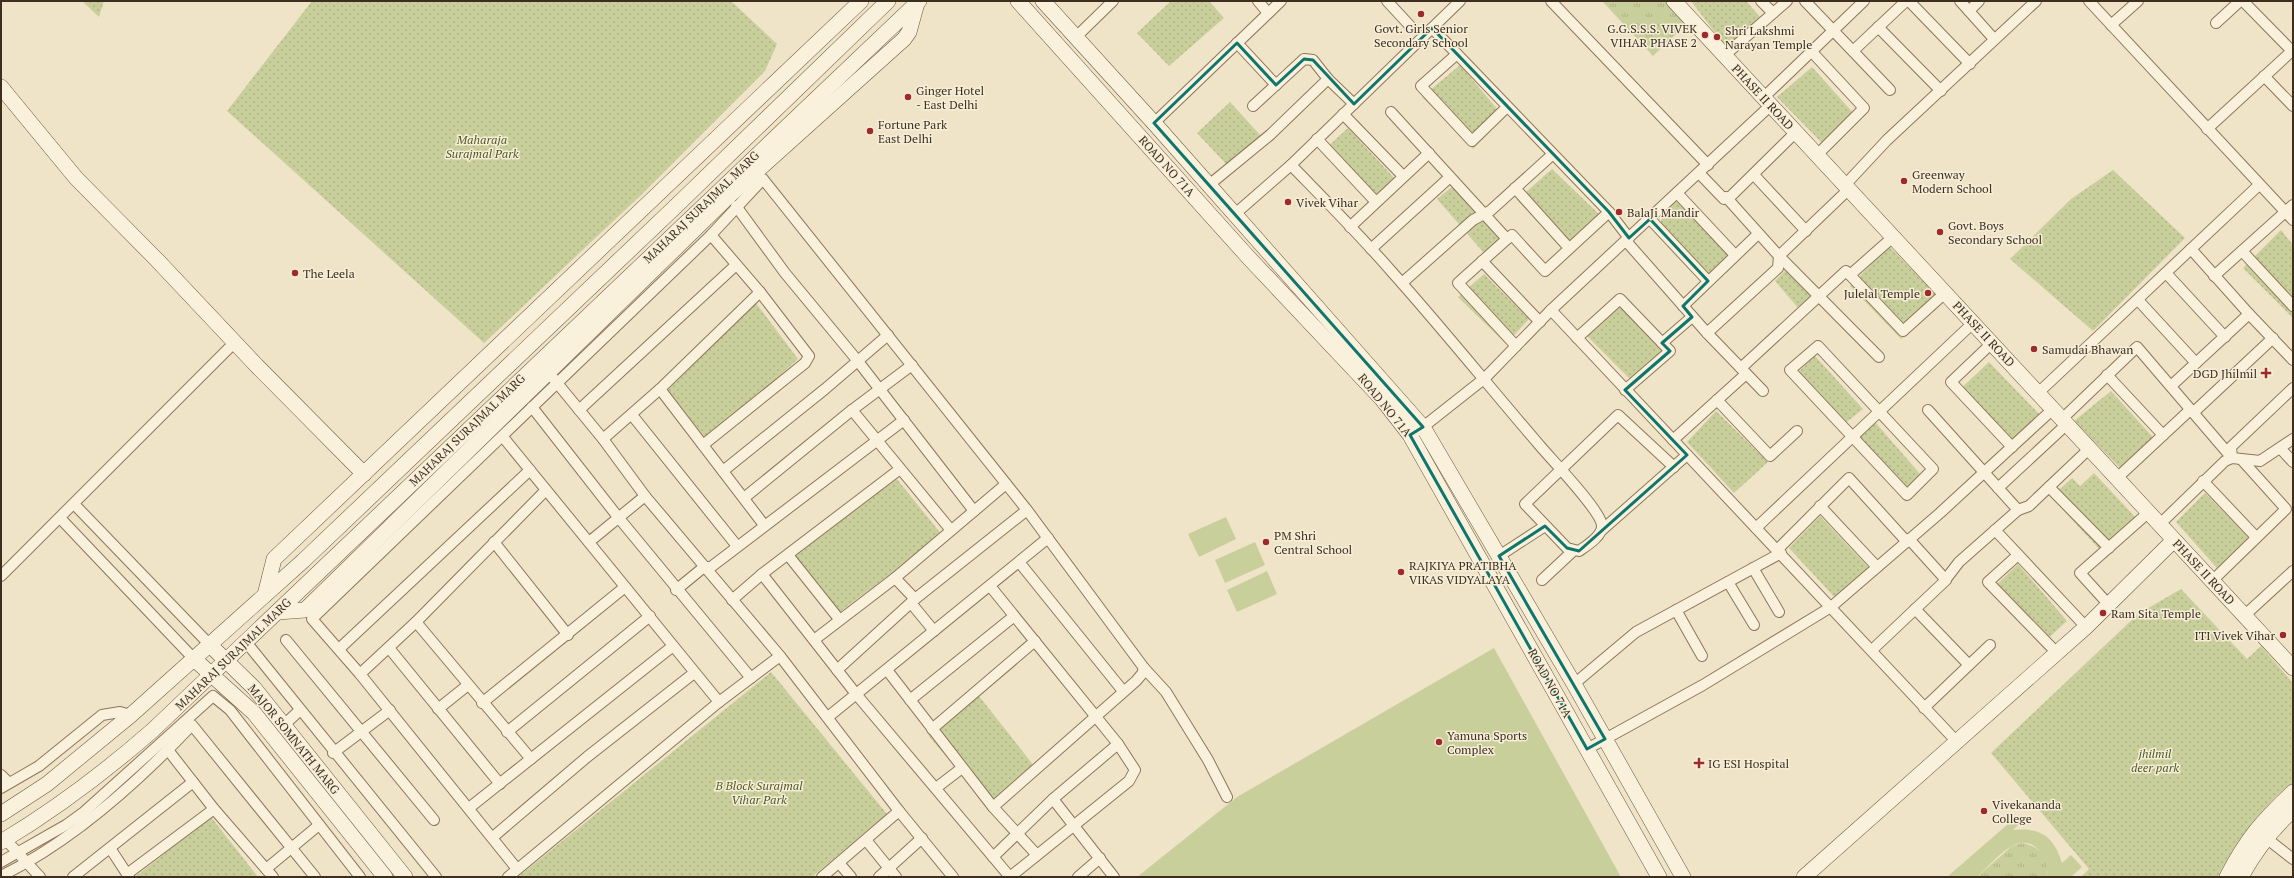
<svg xmlns="http://www.w3.org/2000/svg" width="2294" height="878" viewBox="0 0 2294 878" font-family="'PT Serif',serif">
  <style>
    .grass { fill: url(#grass-tufts) }
    .park { fill: url(#park-dots) }
    .pitch { fill: #c9cf9b }
    .lines { fill: none; stroke-linecap: round; stroke-linejoin: round }
    .street-casing { stroke: #8d765c; stroke-width: 12 }
    .secondary-casing { stroke: #6f573f; stroke-width: 16 }
    .street { stroke: #faf1dc; stroke-width: 10 }
    .secondary { stroke: #faf1dc; stroke-width: 15 }
    .marked { fill: none; stroke: #0f766e; stroke-width: 3; stroke-linejoin: round }
    .poi-dot { fill: #9e2a2b; stroke: #f7eed8; stroke-width: 1.5 }
    .labels { text-anchor: middle; dominant-baseline: central; stroke-width: 3; stroke-linejoin: round; paint-order: stroke }
    .poi-label { font-size: 12px; fill: #3d2e20; stroke: #f7eed8; text-anchor: start }
    .street-label { font-size: 12px; fill: #3d2e20; stroke: #f7eed8 }
    .park-label { font-size: 12px; font-style: italic; fill: #4d5a26; stroke: #f7eed8 }
  </style>
  <defs>
    <pattern id="grass-tufts" width="24" height="20" patternUnits="userSpaceOnUse"><rect width="24" height="20" fill="#c9cf9b"/><path d="M3 7l-1-3M5 7V3M7 7l1-3M15 17l-1-3M17 17v-4M19 17l1-3" fill="none" stroke="#aeb285"/></pattern>
    <pattern id="park-dots" width="8" height="8" patternUnits="userSpaceOnUse"><rect width="8" height="8" fill="#c9cf9b"/><path d="M2 2h.1M6 6h.1" fill="none" stroke="#aeb285" stroke-width="1.8" stroke-linecap="round"/></pattern>
  </defs>
  <rect width="100%" height="100%" fill="#f0e4c8"/>
  <!-- grass -->
  <g class="grass">
    <path d="M1602,1H1667L1687,23L1653,56Z"/>
    <path d="M2022,843C2041,847 2050,857 2047,877H1977L2012,846Z"/>
  </g>
  <!-- park -->
  <g class="park">
    <path d="M82,1H104L99,17Z"/>
    <path d="M312,1H731L777,44L765,71L641,195L484,343L227,111Z"/>
    <path d="M1171,1H1209L1224,18L1169,66L1137,33Z"/>
    <path d="M1691,1H1746L1760,17L1726,47Z"/>
    <path d="M1460,65L1504,117L1473,149L1422,97Z"/>
    <path d="M1812,67L1856,116L1824,145L1777,97Z"/>
    <path d="M1230,102L1262,137L1229,167L1197,133Z"/>
    <path d="M1348,128L1395,179L1371,201L1324,150Z"/>
    <path d="M1552,169L1605,220L1569,253L1517,200Z"/>
    <path d="M2113,170L2185,238L2093,331L2010,259L2071,199Z"/>
    <path d="M1453,186L1506,246L1491,261L1437,199Z"/>
    <path d="M1678,199L1732,256L1708,278L1659,225L1664,213Z"/>
    <path d="M2281,230L2293,245V318L2243,268Z"/>
    <path d="M1889,246L1944,302L1901,339L1850,286Z"/>
    <path d="M1790,266L1815,293L1799,309L1775,281Z"/>
    <path d="M1484,274L1529,319L1506,344L1458,297Z"/>
    <path d="M756,303L798,359L707,440L668,390Z"/>
    <path d="M1620,304L1664,352L1631,380L1586,335Z"/>
    <path d="M1815,356L1863,409L1838,429L1791,379Z"/>
    <path d="M1989,362L2042,417L2007,447L1955,394Z"/>
    <path d="M2111,391L2160,445L2126,474L2074,421Z"/>
    <path d="M1716,411L1768,462L1734,493L1687,442Z"/>
    <path d="M1875,422L1927,482L1906,502L1852,440Z"/>
    <path d="M2094,473L2137,519L2102,552L2051,497L2072,478L2080,486Z"/>
    <path d="M896,478L942,535L837,614L794,556Z"/>
    <path d="M2205,493L2257,546L2224,576L2176,522Z"/>
    <path d="M1820,516L1873,572L1839,602L1789,548Z"/>
    <path d="M2018,564L2067,621L2042,644L1990,591Z"/>
    <path d="M2181,589L2247,659L2261,646L2293,683V783C2272,794 2228,854 2218,877H2081L2089,869L1991,753L2138,614Z"/>
    <path d="M771,672L887,814L812,877H518Z"/>
    <path d="M979,696L1038,771L990,808L928,735Z"/>
    <path d="M211,817L258,877H136V876Z"/>
  </g>
  <!-- pitch -->
  <g class="pitch">
    <path d="M1226,517L1236,539L1199,557L1188,534Z"/>
    <path d="M1255,542L1265,565L1225,583L1215,560Z"/>
    <path d="M1267,571L1277,594L1237,612L1227,590Z"/>
    <path d="M1494,648L1621,877H1137L1237,797Z"/>
    <path d="M2016,817L2021,822L2013,830C2041,827 2054,837 2062,863L2071,855L2082,867L2071,877H2047C2050,858 2034,834 2012,846C1999,853 1988,867 1977,877H1947Z"/>
  </g>
  <g class="lines">
    <!-- street casing -->
    <g class="street-casing">
      <g id="street">
        <path d="M1258,1L1268,13"/>
        <path d="M1387,1L1412,28"/>
        <path d="M1551,1L1708,165"/>
        <path d="M1761,1L1773,13"/>
        <path d="M1805,1L1890,90"/>
        <path d="M1909,1L1970,64"/>
        <path d="M1960,1L1994,39"/>
        <path d="M2089,1L2293,220"/>
        <path d="M2243,1L2292,51"/>
        <path d="M1969,11L1979,1"/>
        <path d="M2216,23L2240,1"/>
        <path d="M2111,25L2138,1"/>
        <path d="M1878,27L1941,91"/>
        <path d="M1432,28L1609,212L1629,238"/>
        <path d="M1076,37L1113,1"/>
        <path d="M1237,43L1276,85"/>
        <path d="M1853,51L1906,1"/>
        <path d="M1812,52L1864,108L1817,155"/>
        <path d="M1457,54L1421,86L1472,141L1507,107"/>
        <path d="M1725,55L1787,1"/>
        <path d="M2264,76L2293,106"/>
        <path d="M1764,97L1864,1"/>
        <path d="M1253,106L1304,59L1313,60L1328,79L1354,104"/>
        <path d="M1391,112L1507,239L1512,235L1545,271L1609,212"/>
        <path d="M1343,114L1403,176"/>
        <path d="M1154,123L1281,1"/>
        <path d="M2207,129L2293,50"/>
        <path d="M1317,139L1376,202"/>
        <path d="M1291,165C1325,200 1360,235 1392,272C1443,329 1491,389 1541,447C1553,461 1600,510 1602,525C1603,536 1586,546 1579,551L1567,548L1525,504L1618,415L1674,467"/>
        <path d="M1699,173L1724,199L1726,197L1779,256L1879,357"/>
        <path d="M1754,175L1806,231"/>
        <path d="M1209,185L1270,135L1328,79"/>
        <path d="M1845,185L1887,140L2036,1"/>
        <path d="M1515,188L1569,248"/>
        <path d="M1677,193L1735,255"/>
        <path d="M1728,199L1796,132"/>
        <path d="M736,206L785,273L857,360L974,511"/>
        <path d="M1235,214L1291,165L1460,1"/>
        <path d="M1650,219L1708,281"/>
        <path d="M1350,227L1429,153"/>
        <path d="M1507,239L1458,283L1516,346"/>
        <path d="M1626,241L1707,333L1763,391"/>
        <path d="M1371,249L1450,177"/>
        <path d="M2191,249L2249,314L2293,360"/>
        <path d="M2242,251L2293,306"/>
        <path d="M1482,261L1540,322"/>
        <path d="M2166,273L2225,337"/>
        <path d="M1850,275L1903,331L1945,293"/>
        <path d="M2214,276L2293,205"/>
        <path d="M1402,283L1473,220L1490,211L1553,154"/>
        <path d="M2138,300L2196,363"/>
        <path d="M1683,306L1758,234"/>
        <path d="M1551,310L1958,743"/>
        <path d="M1707,333L1778,268L1779,256L1849,189"/>
        <path d="M1577,338L1620,299L1670,351L1625,390"/>
        <path d="M1662,343L1692,317"/>
        <path d="M1992,343L1951,382L2012,447"/>
        <path d="M1818,346L1933,469L1907,495L1790,370Z"/>
        <path d="M1741,368L1846,271L1850,275L1893,237"/>
        <path d="M2107,375L2163,435"/>
        <path d="M553,378L603,439L645,496L780,656L899,811L953,877"/>
        <path d="M2171,386L2249,314"/>
        <path d="M660,389L764,525"/>
        <path d="M2038,393L2259,185"/>
        <path d="M1717,400L1770,456L1797,431"/>
        <path d="M532,407L618,517L751,678"/>
        <path d="M579,410L736,265"/>
        <path d="M852,410L950,529"/>
        <path d="M1928,410L2018,510L2029,506L2090,448"/>
        <path d="M632,415L737,546"/>
        <path d="M2062,419L2137,347L2232,458"/>
        <path d="M1410,435L1423,427L1485,378L1551,310L1771,105"/>
        <path d="M503,437L719,702"/>
        <path d="M603,439L660,389L760,292"/>
        <path d="M1673,440L1746,374"/>
        <path d="M703,445L805,363L809,356L760,292L711,235"/>
        <path d="M2280,448L2293,462"/>
        <path d="M2232,458L2231,447L2293,388"/>
        <path d="M723,471L825,389L888,335"/>
        <path d="M2117,478L2190,410L2195,411L2273,338"/>
        <path d="M2203,481L2256,537"/>
        <path d="M2049,487L2109,548"/>
        <path d="M1998,488L2067,424"/>
        <path d="M744,498L852,410L912,365"/>
        <path d="M74,504L210,645"/>
        <path d="M1820,506L1877,567"/>
        <path d="M60,518L194,659"/>
        <path d="M2160,524L2225,461L2232,458L2260,461L2293,439"/>
        <path d="M1756,528L1973,323"/>
        <path d="M1602,530L1687,455"/>
        <path d="M1995,530L2086,627"/>
        <path d="M494,542L568,635"/>
        <path d="M589,542L645,496"/>
        <path d="M1777,550L1849,478L1907,542"/>
        <path d="M788,555L839,619"/>
        <path d="M2018,555L1988,582L2057,653"/>
        <path d="M1499,556L1545,526"/>
        <path d="M1019,562L1123,691"/>
        <path d="M1753,568L1779,612"/>
        <path d="M762,574L856,694L1010,877"/>
        <path d="M1,576L234,343"/>
        <path d="M895,578L915,599"/>
        <path d="M1946,579L1959,562L2018,510"/>
        <path d="M1542,580L1573,551"/>
        <path d="M2212,581L2286,509L2241,459"/>
        <path d="M1728,582L1754,625"/>
        <path d="M990,586L1118,744L1135,770L1129,781L1010,877"/>
        <path d="M676,590L704,567H711L904,420"/>
        <path d="M732,600L762,574L900,469"/>
        <path d="M911,603L934,631"/>
        <path d="M2109,605L2080,573L2149,512"/>
        <path d="M1915,609L1969,665"/>
        <path d="M1676,610L1702,656"/>
        <path d="M2245,615L2293,571"/>
        <path d="M416,622L531,759"/>
        <path d="M286,640L434,820"/>
        <path d="M814,640L895,578L1006,484"/>
        <path d="M246,642L436,877"/>
        <path d="M389,648L500,784"/>
        <path d="M339,649L530,470"/>
        <path d="M1872,650L1946,580L1909,539"/>
        <path d="M837,670L915,599L1027,510"/>
        <path d="M887,670L993,807L1037,855"/>
        <path d="M360,674L416,622L546,490"/>
        <path d="M1574,684L1636,632L1781,553"/>
        <path d="M910,700L1013,617"/>
        <path d="M482,703L625,587"/>
        <path d="M1924,708L1990,645"/>
        <path d="M438,709L468,685"/>
        <path d="M828,717L1048,538"/>
        <path d="M284,725L300,710"/>
        <path d="M932,729L1035,641"/>
        <path d="M507,732L650,616"/>
        <path d="M1587,749L1703,685L1831,607L1940,513L2053,409"/>
        <path d="M168,750L214,809L273,877"/>
        <path d="M333,753L390,710"/>
        <path d="M1,775L9,783"/>
        <path d="M1,788L39,766L102,715L120,712L131,715"/>
        <path d="M936,788L962,768"/>
        <path d="M1053,799L1114,877"/>
        <path d="M993,807L1136,681L1142,674L1144,668"/>
        <path d="M469,808L673,646"/>
        <path d="M493,837L587,757L694,673"/>
        <path d="M2266,838L2293,859"/>
        <path d="M6,840L40,877"/>
        <path d="M866,840L896,877"/>
        <path d="M110,848L129,877"/>
        <path d="M993,857L1053,799L1118,744"/>
        <path d="M1,862L66,825L84,812L213,696L230,710L360,877"/>
        <path d="M839,863L851,877"/>
        <path d="M266,869L319,825"/>
        <path d="M517,869L360,674L312,619L711,235L763,179L1027,510L1144,668L1166,692L1208,760L1227,797"/>
        <path d="M127,874L214,809"/>
        <path d="M1,876C71,842 139,781 192,725L315,877"/>
        <path d="M73,877L193,782"/>
        <path d="M508,877L719,702L780,656"/>
        <path d="M822,877L899,811"/>
        <path d="M879,877L922,838"/>
        <path d="M1078,877L1100,858"/>
      </g>
    </g>
    <!-- secondary casing -->
    <g class="secondary-casing">
      <g id="secondary">
        <path d="M1018,1L1249,258L1382,399L1410,435L1659,877"/>
        <path d="M1043,1L1154,123L1423,427L1574,684L1683,877"/>
        <path d="M1674,1L2293,668"/>
        <path d="M1,87L76,178L157,260L257,366L364,474"/>
        <path d="M265,595L274,559L861,1"/>
        <path d="M278,612L305,610L728,197L904,39L909,32L917,3"/>
        <path d="M210,645L254,688L405,877"/>
        <path d="M194,659L254,713L385,877"/>
        <path d="M1,814L47,784L131,715L303,561L675,207L888,1"/>
        <path d="M1,842C56,809 105,772 153,730L919,1"/>
        <path d="M1804,877L2086,627L2174,540"/>
        <path d="M2227,877C2246,840 2262,821 2293,792"/>
        <path d="M2241,877C2255,851 2271,830 2293,810"/>
      </g>
    </g>
    <!-- street -->
    <use href="#street" class="street"/>
    <!-- secondary -->
    <use href="#secondary" class="secondary"/>
  </g>
  <!-- marked area -->
  <path class="marked" d="M1432,28L1609,212L1629,238L1650,219L1708,281L1683,306L1692,317L1662,343L1670,351L1625,390L1687,455L1579,551L1567,548L1545,526L1499,556L1605,739L1587,749L1410,435L1423,427L1154,123L1237,43L1276,85L1304,59L1313,60L1354,104Z"/>
  <!-- markers -->
  <g class="poi-dot">
    <circle cx="1421" cy="14" r="4"/>
    <circle cx="1705" cy="35" r="4"/>
    <circle cx="1717" cy="37" r="4"/>
    <circle cx="908" cy="97" r="4"/>
    <circle cx="870" cy="131" r="4"/>
    <circle cx="1904" cy="181" r="4"/>
    <circle cx="1288" cy="202" r="4"/>
    <circle cx="1619" cy="212" r="4"/>
    <circle cx="1940" cy="232" r="4"/>
    <circle cx="295" cy="273" r="4"/>
    <circle cx="1928" cy="293" r="4"/>
    <circle cx="2034" cy="349" r="4"/>
    <path d="M2264 367h4v4h4v4h-4v4h-4v-4h-4v-4h4z"/>
    <circle cx="1266" cy="542" r="4"/>
    <circle cx="1401" cy="572" r="4"/>
    <circle cx="2103" cy="613" r="4"/>
    <circle cx="2283" cy="635" r="4"/>
    <circle cx="1439" cy="742" r="4"/>
    <path d="M1697 757h4v4h4v4h-4v4h-4v-4h-4v-4h4z"/>
    <circle cx="1984" cy="811" r="4"/>
  </g>
  <g class="labels">
    <!-- poi labels -->
    <g class="poi-label">
      <text x="1421" y="28" text-anchor="middle">Govt. Girls Senior<tspan x="1421" dy="14">Secondary School</tspan></text>
      <text x="1697" y="28" text-anchor="end">G.G.S.S.S. VIVEK<tspan x="1697" dy="14">VIHAR PHASE 2</tspan></text>
      <text x="1725" y="30">Shri Lakshmi<tspan x="1725" dy="14">Narayan Temple</tspan></text>
      <text x="916" y="90">Ginger Hotel<tspan x="916" dy="14">- East Delhi</tspan></text>
      <text x="878" y="124">Fortune Park<tspan x="878" dy="14">East Delhi</tspan></text>
      <text x="1912" y="174">Greenway<tspan x="1912" dy="14">Modern School</tspan></text>
      <text x="1296" y="202">Vivek Vihar</text>
      <text x="1627" y="212">BalaJi Mandir</text>
      <text x="1948" y="225">Govt. Boys<tspan x="1948" dy="14">Secondary School</tspan></text>
      <text x="303" y="273">The Leela</text>
      <text x="1920" y="293" text-anchor="end">Julelal Temple</text>
      <text x="2042" y="349">Samudai Bhawan</text>
      <text x="2257" y="373" text-anchor="end">DGD Jhilmil</text>
      <text x="1274" y="535">PM Shri<tspan x="1274" dy="14">Central School</tspan></text>
      <text x="1409" y="565">RAJKIYA PRATIBHA<tspan x="1409" dy="14">VIKAS VIDYALAYA</tspan></text>
      <text x="2111" y="613">Ram Sita Temple</text>
      <text x="2275" y="635" text-anchor="end">ITI Vivek Vihar</text>
      <text x="1447" y="735">Yamuna Sports<tspan x="1447" dy="14">Complex</tspan></text>
      <text x="1708" y="763">IG ESI Hospital</text>
      <text x="1992" y="804">Vivekananda<tspan x="1992" dy="14">College</tspan></text>
    </g>
    <!-- street labels -->
    <g class="street-label">
      <text transform="translate(1763 97) rotate(47)">PHASE II ROAD</text>
      <text transform="translate(1167 166) rotate(48)">ROAD NO 71A</text>
      <text transform="translate(701 207) rotate(-44)">MAHARAJ SURAJMAL MARG</text>
      <text transform="translate(1984 334) rotate(47)">PHASE II ROAD</text>
      <text transform="translate(1385 405) rotate(51)">ROAD NO 71A</text>
      <text transform="translate(467 430) rotate(-44)">MAHARAJ SURAJMAL MARG</text>
      <text transform="translate(2204 572) rotate(47)">PHASE II ROAD</text>
      <text transform="translate(233 654) rotate(-44)">MAHARAJ SURAJMAL MARG</text>
      <text transform="translate(1550 683) rotate(61)">ROAD NO 71A</text>
      <text transform="translate(294 739) rotate(51)">MAJOR SOMNATH MARG</text>
    </g>
    <!-- park labels -->
    <g class="park-label">
      <text x="482" y="139">Maharaja<tspan x="482" dy="14">Surajmal Park</tspan></text>
      <text x="2155" y="753">jhilmil<tspan x="2155" dy="14">deer park</tspan></text>
      <text x="759" y="785">B Block Surajmal<tspan x="759" dy="14">Vihar Park</tspan></text>
    </g>
  </g>
  <!-- border -->
  <rect width="2294" height="878" fill="none" stroke="#3d2e20" stroke-width="4"/>
</svg>
